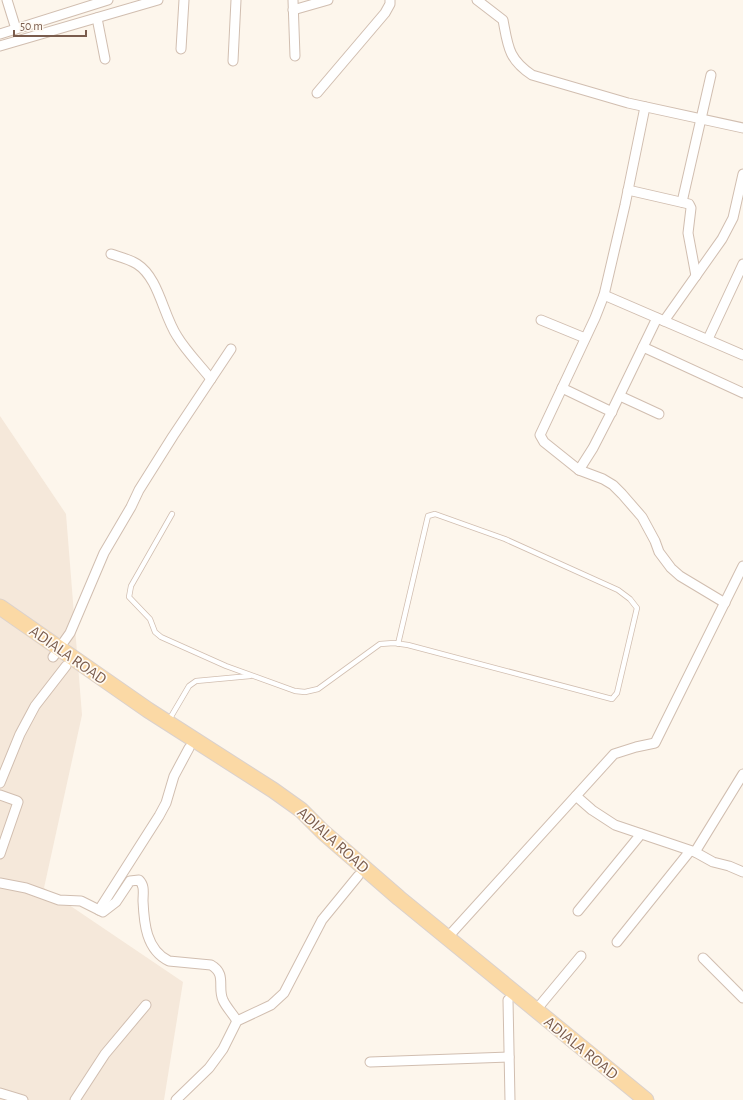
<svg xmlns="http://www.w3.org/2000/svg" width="743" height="1100" viewBox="0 0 743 1100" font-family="'Alegreya Sans',sans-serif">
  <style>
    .residential { fill: #f5e8da }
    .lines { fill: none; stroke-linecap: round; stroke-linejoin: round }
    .lane-casing { stroke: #d1beb0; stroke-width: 6 }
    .street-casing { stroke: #d1beb0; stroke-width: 11 }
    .primary-casing { stroke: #dad1cd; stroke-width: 17 }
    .lane { stroke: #fff; stroke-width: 4.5 }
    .street { stroke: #fff; stroke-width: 9 }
    .primary { stroke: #fbd9a5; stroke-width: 15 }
    .labels { text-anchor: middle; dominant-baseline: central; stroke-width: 3.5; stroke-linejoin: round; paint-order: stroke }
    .street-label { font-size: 16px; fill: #7a5c4d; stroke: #fffaf3 }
  </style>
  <rect width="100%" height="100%" fill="#fdf6ec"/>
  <!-- residential -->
  <path class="residential" d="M0,416L66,514L82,715L44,888L183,982L164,1100H0Z"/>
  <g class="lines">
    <!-- lane casing -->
    <g class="lane-casing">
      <g id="lane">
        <path d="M172,514L131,586L129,597L150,619L155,632L161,637L226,666L295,691L305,692L318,689L380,644L394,643L408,645L612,699L617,693L637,608L630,599L618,590L505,539L435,514L428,516L398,644"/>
        <path d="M169,720L189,686L196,681L250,676"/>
      </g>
    </g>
    <!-- street casing -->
    <g class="street-casing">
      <g id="street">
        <path d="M7,0L16,29"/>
        <path d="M293,0L295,56"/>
        <path d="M477,0L503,20C508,46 508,59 532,75L628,103L743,128"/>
        <path d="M293,10L328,0"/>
        <path d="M97,18L105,59"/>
        <path d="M0,34L108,0"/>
        <path d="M0,46L158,0"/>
        <path d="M181,49L184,0"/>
        <path d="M233,61L236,0"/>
        <path d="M317,93L385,13L390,4V0"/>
        <path d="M645,107L625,205L604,295L595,318L540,435L544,442L579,470L603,479L613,485L622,494L642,517L655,541L659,552L671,568L680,576L725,603"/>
        <path d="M628,190L689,204L691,208L688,233L696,276"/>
        <path d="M682,202L711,75"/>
        <path d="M111,254C120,257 129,259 137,264C159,278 163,315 177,336C186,351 200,365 211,379"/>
        <path d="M604,295L743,355"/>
        <path d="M541,320L585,338"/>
        <path d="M664,321L722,239L733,218L743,174"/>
        <path d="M708,339L743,264"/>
        <path d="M643,347L743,393"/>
        <path d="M562,388L612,412"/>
        <path d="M620,396L659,414"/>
        <path d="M579,470L593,448L610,415L657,318"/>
        <path d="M53,657L70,633L104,553L131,507L139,490L173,436L231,349"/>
        <path d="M0,783L20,734L35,706L66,666"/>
        <path d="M0,795L17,801L18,802L0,854"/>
        <path d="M576,796L592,810L615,825L695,852L713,862L729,866L743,872"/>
        <path d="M695,852L743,774"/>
        <path d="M0,883L26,888L59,900L81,901L103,912L116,902L130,881L139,880C145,886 143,893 143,901C144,923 146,950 169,961L211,965C227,974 217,987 223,1000C226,1007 233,1014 237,1021"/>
        <path d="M99,910L159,816L166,803L174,776L189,748"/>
        <path d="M578,911L641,834"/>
        <path d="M447,938L614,754L636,747L655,743L743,566"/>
        <path d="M617,942L690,851"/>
        <path d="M703,958L743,998"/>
        <path d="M508,1000L510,1100"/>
        <path d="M536,1010L581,956"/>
        <path d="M370,1062L509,1057"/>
        <path d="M0,1093L23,1100"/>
        <path d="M75,1100L105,1054L146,1005"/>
        <path d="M176,1100L209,1068L223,1049L237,1021L271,1005L284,993L322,920L358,876"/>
      </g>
    </g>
    <!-- primary casing -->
    <g class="primary-casing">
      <path id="primary" d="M0,607L148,710L273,790L301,810L323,832L399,898L646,1100"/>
    </g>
    <!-- lane -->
    <use href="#lane" class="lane"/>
    <!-- street -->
    <use href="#street" class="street"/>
    <!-- primary -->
    <use href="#primary" class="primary"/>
  </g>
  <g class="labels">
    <!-- street labels -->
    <g class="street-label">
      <text transform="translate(68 655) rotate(35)">ADIALA ROAD</text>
      <text transform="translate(333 840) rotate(42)">ADIALA ROAD</text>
      <text transform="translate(581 1048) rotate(39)">ADIALA ROAD</text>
    </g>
  </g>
  <!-- scale -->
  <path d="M14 30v6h72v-6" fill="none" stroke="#7a5c4d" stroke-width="2"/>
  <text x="20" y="30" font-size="12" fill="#7a5c4d" stroke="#fffaf3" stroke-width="3" paint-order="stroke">50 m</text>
</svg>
